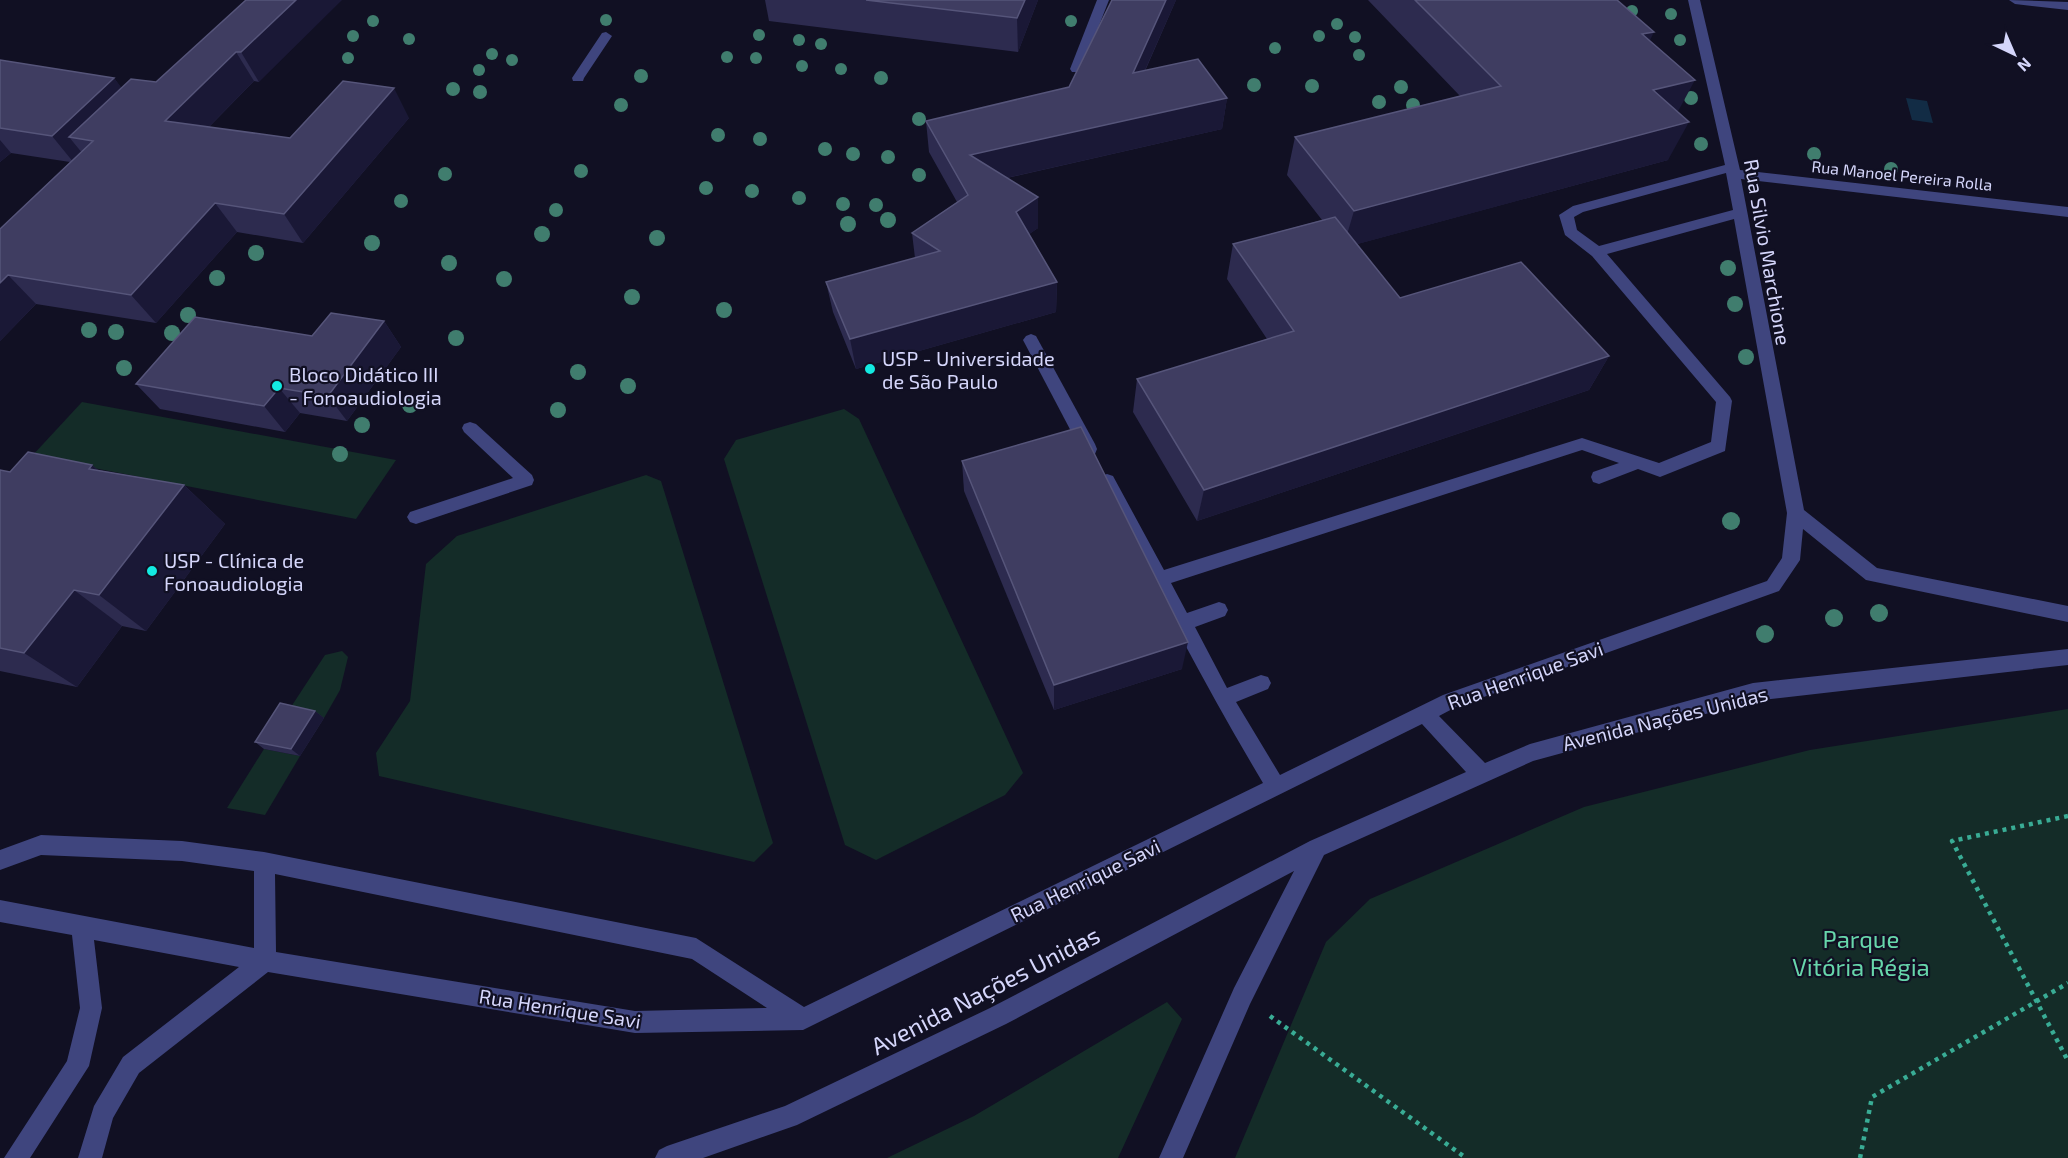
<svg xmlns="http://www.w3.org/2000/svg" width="2068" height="1158" viewBox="0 0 2068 1158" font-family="'Exo 2',sans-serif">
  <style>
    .green { fill: #142c28 }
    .water { fill: #122c45 }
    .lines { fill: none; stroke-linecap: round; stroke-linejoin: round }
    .path { stroke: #39ac95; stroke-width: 4.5; stroke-dasharray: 4 5; stroke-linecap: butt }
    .minor { fill: #3f457e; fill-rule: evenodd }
    .tree { fill: #407d6e }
    .wall { fill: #2d2b4f }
    .shaded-wall { fill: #1a1836 }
    .building { fill: #3f3d61; stroke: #56557a; stroke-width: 1.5 }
    .poi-dot { fill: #13e9e1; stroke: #111023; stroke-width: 2 }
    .labels { text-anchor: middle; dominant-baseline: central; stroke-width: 4.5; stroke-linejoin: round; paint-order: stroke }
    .far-street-label { font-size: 16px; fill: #d5d6fb; stroke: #111023 }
    .street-label { font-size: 20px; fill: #d5d6fb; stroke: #111023 }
    .poi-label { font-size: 20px; fill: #d5d6fb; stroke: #111023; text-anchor: start }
    .near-park-label { font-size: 24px; fill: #67d6ab; stroke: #111023 }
    .near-street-label { font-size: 24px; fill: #d5d6fb; stroke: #111023 }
  </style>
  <rect width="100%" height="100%" fill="#111023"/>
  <!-- green -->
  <g class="green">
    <path d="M82,402L396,460L356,519L32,456Z"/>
    <path d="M844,409L859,419L1023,773L1005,795L876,860L845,845L724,459L736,440Z"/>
    <path d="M646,475L661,481L773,843L754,862L379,776L376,753L410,701L426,564L457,536Z"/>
    <path d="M342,651L348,657L340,690L324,718L289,710L325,655Z"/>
    <path d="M2068,709V1158H1235L1326,942L1370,899L1584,807L1810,750Z"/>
    <path d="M264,749L300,756L265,815L227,808Z"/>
    <path d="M1167,1002L1182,1019L1118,1158H887L974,1116Z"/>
  </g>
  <!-- water -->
  <path class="water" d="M1906,98L1927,101L1933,123L1912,120Z"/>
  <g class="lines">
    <!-- path -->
    <g class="path">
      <path d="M2068,816L1952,841L2068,1061"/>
      <path d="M1270,1016L1466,1158"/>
      <path d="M1860,1158L1872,1097L2068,983"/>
    </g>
    <!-- minor -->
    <g class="minor">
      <path d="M1097,0H1109L1082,69L1080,72H1072L1070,69Z"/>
      <path d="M1688,0H1700L1740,170L2068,207V217L1741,179L1804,510L1877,568L2068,606V622L1866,580L1803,529L1800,560L1779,591L1456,707L1439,716L1485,763L1530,744L1753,683L2068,649V665L1753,701L1533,761L1324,855L1250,1004L1183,1158H1159L1234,988L1294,871L1006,1024L797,1125L703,1158H655L659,1150L667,1146L785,1106L990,1008L1310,841L1466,772L1422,724L803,1030L635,1033L268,972L139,1073L113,1118L102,1158H78L94,1106L123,1057L239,967L94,940L102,1008L89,1066L30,1158H4L67,1061L80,1008L72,935L0,922V900L254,948V871L182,861L41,855L0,870V850L41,835L182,841L264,852L696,938L804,1007L1263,783C1204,684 1152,583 1099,481L1101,476L1107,474L1113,476L1164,570L1582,438L1659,463L1711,442L1716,402L1592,256L1565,235L1559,215L1573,206L1725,165ZM1726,173L1733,210L1599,246L1577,230L1574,217L1583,212ZM1734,219L1787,513L1782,558L1767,581L1443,695L1280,775L1236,702L1268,689L1271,683L1268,677L1261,675L1227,688L1195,627L1225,616L1228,610L1225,604L1219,602L1187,613L1171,583L1582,450L1619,463L1593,472L1591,477L1593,482L1599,484L1638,469L1660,477L1725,451L1732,401L1730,397L1607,254ZM275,874L692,959L767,1008L635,1011L276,952Z"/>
      <path d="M2009,0L2068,2V10L2015,4Z"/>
      <path d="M606,32L612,36L584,78L583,81H573L572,78L602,33Z"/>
      <path d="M1031,334L1036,336L1095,444L1097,449L1095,454L1089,455L1083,454L1023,340L1026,336Z"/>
      <path d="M470,422L476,424L532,475L534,480L532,485L416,524L410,522L407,517L410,512L513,478L464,432L462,428L464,424Z"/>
    </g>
  </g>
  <!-- trees -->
  <g class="tree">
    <circle cx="1632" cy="11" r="6"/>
    <circle cx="1671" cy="14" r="6"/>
    <circle cx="606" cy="20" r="6"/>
    <circle cx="373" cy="21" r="6"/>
    <circle cx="1071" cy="21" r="6"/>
    <circle cx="1337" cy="24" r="6"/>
    <circle cx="759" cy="35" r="6"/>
    <circle cx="353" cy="36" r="6"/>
    <circle cx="1319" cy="36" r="6"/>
    <circle cx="1355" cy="37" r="6"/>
    <circle cx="409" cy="39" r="6"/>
    <circle cx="799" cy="40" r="6"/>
    <circle cx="1680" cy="40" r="6"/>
    <circle cx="821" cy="44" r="6"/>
    <circle cx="1275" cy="48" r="6"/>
    <circle cx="492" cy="54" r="6"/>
    <circle cx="1359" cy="55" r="6"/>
    <circle cx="727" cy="57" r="6"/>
    <circle cx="348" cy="58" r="6"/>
    <circle cx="756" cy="58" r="6"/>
    <circle cx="512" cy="60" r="6"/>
    <circle cx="802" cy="66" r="6"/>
    <circle cx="841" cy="69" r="6"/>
    <circle cx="479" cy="70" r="6"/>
    <circle cx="641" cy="76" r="7"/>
    <circle cx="881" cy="78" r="7"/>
    <circle cx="1254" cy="85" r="7"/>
    <circle cx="1312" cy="86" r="7"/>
    <circle cx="1401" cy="87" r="7"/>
    <circle cx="453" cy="89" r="7"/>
    <circle cx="480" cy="92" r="7"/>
    <circle cx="1691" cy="98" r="7"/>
    <circle cx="1379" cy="102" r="7"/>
    <circle cx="621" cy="105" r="7"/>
    <circle cx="1413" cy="105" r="7"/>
    <circle cx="919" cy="119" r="7"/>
    <circle cx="718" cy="135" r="7"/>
    <circle cx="760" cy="139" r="7"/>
    <circle cx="1701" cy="144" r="7"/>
    <circle cx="825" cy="149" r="7"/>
    <circle cx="853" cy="154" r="7"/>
    <circle cx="1814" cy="154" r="7"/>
    <circle cx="888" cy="157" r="7"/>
    <circle cx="1891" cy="169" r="7"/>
    <circle cx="581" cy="171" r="7"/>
    <circle cx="445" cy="174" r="7"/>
    <circle cx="919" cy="175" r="7"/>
    <circle cx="706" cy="188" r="7"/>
    <circle cx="752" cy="191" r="7"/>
    <circle cx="799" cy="198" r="7"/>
    <circle cx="401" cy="201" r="7"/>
    <circle cx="843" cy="204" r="7"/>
    <circle cx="876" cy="205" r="7"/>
    <circle cx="556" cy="210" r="7"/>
    <circle cx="888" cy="220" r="8"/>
    <circle cx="848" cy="224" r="8"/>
    <circle cx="542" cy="234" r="8"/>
    <circle cx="657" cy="238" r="8"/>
    <circle cx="372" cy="243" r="8"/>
    <circle cx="256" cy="253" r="8"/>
    <circle cx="449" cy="263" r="8"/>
    <circle cx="1728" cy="268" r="8"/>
    <circle cx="217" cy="278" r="8"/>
    <circle cx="504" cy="279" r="8"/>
    <circle cx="632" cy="297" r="8"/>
    <circle cx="1735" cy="304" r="8"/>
    <circle cx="724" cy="310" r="8"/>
    <circle cx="188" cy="315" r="8"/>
    <circle cx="89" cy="330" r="8"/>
    <circle cx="116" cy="332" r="8"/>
    <circle cx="172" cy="333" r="8"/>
    <circle cx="456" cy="338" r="8"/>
    <circle cx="1746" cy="357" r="8"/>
    <circle cx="124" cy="368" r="8"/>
    <circle cx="578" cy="372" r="8"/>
    <circle cx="628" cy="386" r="8"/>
    <circle cx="410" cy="405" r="8"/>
    <circle cx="558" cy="410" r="8"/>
    <circle cx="362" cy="425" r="8"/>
    <circle cx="340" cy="454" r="8"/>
    <circle cx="1731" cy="521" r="9"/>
    <circle cx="1879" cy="613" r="9"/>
    <circle cx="1834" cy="618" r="9"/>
    <circle cx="1765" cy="634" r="9"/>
  </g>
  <!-- wall -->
  <g class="wall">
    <path d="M246,0L259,82L254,81L209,127L290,138L409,118L303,243L237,232L156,323L36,304L0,341V229L70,162L11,153L0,162V60L114,78L121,88L156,82Z"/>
    <path d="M765,0H1038L1018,52L769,21Z"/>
    <path d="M1112,0H1176L1145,71L1227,98L1222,129L1007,178L1038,197V228L1029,234L1057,282L1056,312L856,369L833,312L826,282L915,258L912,233L957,202L929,152L926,121L1069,87Z"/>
    <path d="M1368,0H1617L1650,41L1677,112L1668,160L1357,244L1400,298L1609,356L1589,390L1197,521L1133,412L1137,379L1267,339L1227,279L1233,244L1322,220L1287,175L1295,137L1460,96Z"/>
    <path d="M384,321L401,347L347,421L300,413L285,432L160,409L136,384L312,336Z"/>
    <path d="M962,461L1182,669L1054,710L964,491Z"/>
    <path d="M92,465L98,470L184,485L225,524L146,631L122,626L77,687L0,671V470L10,472Z"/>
    <path d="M315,711L324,718L300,756L264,749L255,742Z"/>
  </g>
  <!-- shaded-wall -->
  <g class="shaded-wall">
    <path d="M296,0H342L259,82L241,52Z"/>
    <path d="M1025,0H1038L1018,52L1017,18Z"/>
    <path d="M1166,0H1176L1130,104L1133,73Z"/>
    <path d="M1654,32L1636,69L1642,34Z"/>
    <path d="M236,52L254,81L186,150L165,121Z"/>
    <path d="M114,78L135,105L93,141L69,137L83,154L74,163L52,136Z"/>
    <path d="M1695,80L1675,117L1653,90Z"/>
    <path d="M394,88L409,118L303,243L284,214Z"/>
    <path d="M1227,98L1222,129L971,186L970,155Z"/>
    <path d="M1689,122L1668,160L1343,248L1354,211Z"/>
    <path d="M0,140L11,153L0,162Z"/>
    <path d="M1038,197V228L1017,243L1016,212Z"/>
    <path d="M215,203L237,232L156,323L131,295Z"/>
    <path d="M8,275L36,304L0,341V283Z"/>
    <path d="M1057,282L1056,312L856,369L850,339Z"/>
    <path d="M384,321L401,347L347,421L328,396Z"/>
    <path d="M1609,356L1589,390L1197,521L1204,490Z"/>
    <path d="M279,388L300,413L285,432L264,406Z"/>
    <path d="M92,465L136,504L89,469Z"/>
    <path d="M184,485L225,524L146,631L99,595Z"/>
    <path d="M74,590L122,626L77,687L24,653Z"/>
    <path d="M1188,642L1182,669L1054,710V685Z"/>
    <path d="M315,711L324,718L300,756L291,749Z"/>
  </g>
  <!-- building -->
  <g class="building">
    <path d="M246,0H296L241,52H236L165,121L290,138L343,81L394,88L284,214L215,203L131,295L8,275L0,283V229L93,141L69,137L131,79L156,82Z"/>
    <path d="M866,0H1025L1017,18Z"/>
    <path d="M1112,0H1166L1133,73L1198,59L1227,98L970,155L1038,197L1016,212L1057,282L850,339L826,282L940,251L912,233L968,195L926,121L1069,87Z"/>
    <path d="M1415,0H1617L1654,32L1642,34L1695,80L1653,90L1689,122L1354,211L1295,137L1501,86Z"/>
    <path d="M0,60L114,78L52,136L0,128Z"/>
    <path d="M1335,217L1400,298L1521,262L1609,356L1204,490L1137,379L1294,331L1233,244Z"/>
    <path d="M331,313L384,321L328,396L279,388L264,406L136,384L195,317L312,336Z"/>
    <path d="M1081,427L1188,642L1054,685L962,461Z"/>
    <path d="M28,452L92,465L89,469L184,485L99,595L74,590L24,653L0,648V470L10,472Z"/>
    <path d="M280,703L315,711L291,749L255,742Z"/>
  </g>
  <!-- markers -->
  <g class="poi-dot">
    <circle cx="870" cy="369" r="6"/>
    <circle cx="277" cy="386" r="6"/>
    <circle cx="152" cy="571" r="6"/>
  </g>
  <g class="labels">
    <!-- far-street labels -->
    <g class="far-street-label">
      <text transform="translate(1902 175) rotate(6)">Rua Manoel Pereira Rolla</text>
    </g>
    <!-- street labels -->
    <g class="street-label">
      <text transform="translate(1768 252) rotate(80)">Rua Silvio Marchione</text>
      <text transform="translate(1525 675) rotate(-20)">Rua Henrique Savi</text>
      <text transform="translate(1665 718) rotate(-14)">Avenida Nações Unidas</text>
      <text transform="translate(1085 880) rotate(-26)">Rua Henrique Savi</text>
      <text transform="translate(560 1008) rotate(9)">Rua Henrique Savi</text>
    </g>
    <!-- poi labels -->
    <g class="poi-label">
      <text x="882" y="358">USP - Universidade<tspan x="882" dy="23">de São Paulo</tspan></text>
      <text x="289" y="374">Bloco Didático III<tspan x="289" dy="23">- Fonoaudiologia</tspan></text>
      <text x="164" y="560">USP - Clínica de<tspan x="164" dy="23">Fonoaudiologia</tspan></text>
    </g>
    <!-- near-park labels -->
    <g class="near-park-label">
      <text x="1861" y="938">Parque<tspan x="1861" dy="28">Vitória Régia</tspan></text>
    </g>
    <!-- near-street labels -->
    <g class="near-street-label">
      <text transform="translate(985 990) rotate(-27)">Avenida Nações Unidas</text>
    </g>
  </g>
  <!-- north arrow -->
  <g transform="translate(2014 54) rotate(136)" stroke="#111023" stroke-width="4.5" paint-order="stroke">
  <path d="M0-4.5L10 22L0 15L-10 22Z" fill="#d5d6fb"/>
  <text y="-9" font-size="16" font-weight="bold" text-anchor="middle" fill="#d5d6fb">N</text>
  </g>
</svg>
